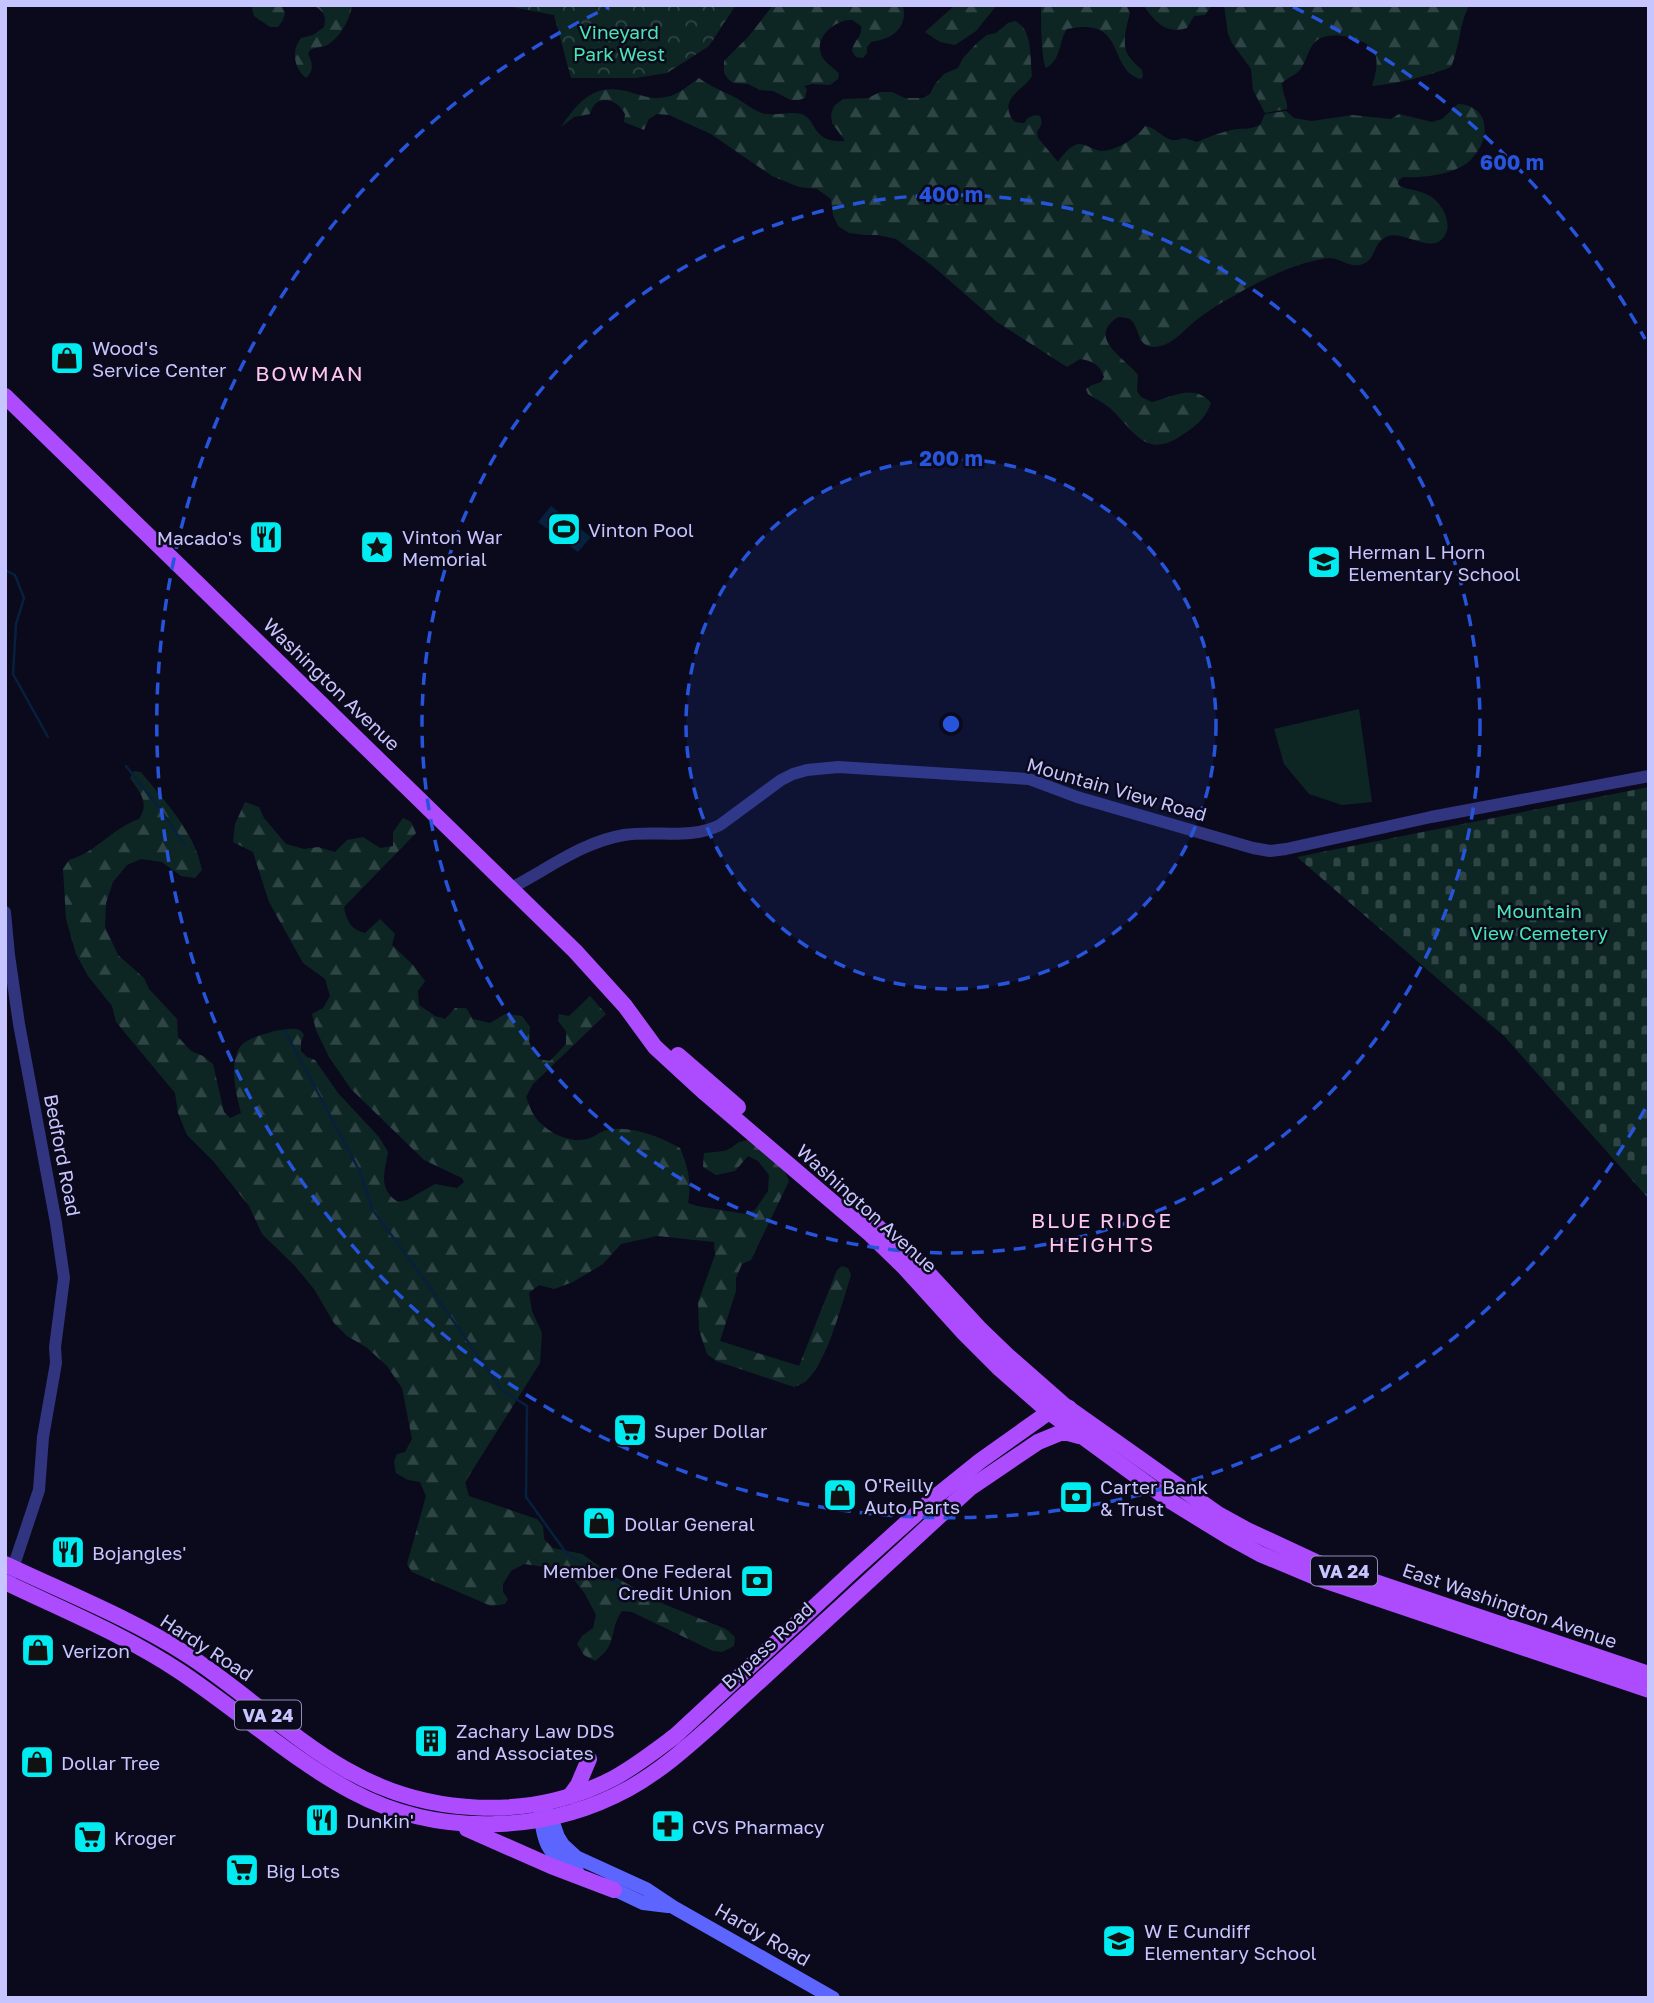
<svg xmlns="http://www.w3.org/2000/svg" width="1654" height="2003" viewBox="0 0 1654 2003" font-family="'Golos Text',sans-serif">
  <style>
    .green { fill: #0d2623 }
    .forest { fill: url(#forest-firs) }
    .cemetery { fill: url(#cemetery-stones) }
    .park { fill: url(#park-crowns) }
    .water { fill: #07203e }
    .lines { fill: none; stroke-linecap: round; stroke-linejoin: round }
    .stream { stroke: #07203e; stroke-width: 2.5 }
    .tertiary { stroke: #31357f; stroke-width: 12 }
    .secondary { stroke: #5c66ff; stroke-width: 14 }
    .primary { stroke: #ad4cff; stroke-width: 16 }
    .ring { fill: none; stroke: #2654da; stroke-width: 3.5; stroke-dasharray: 12 9 }
    .labels { text-anchor: middle; dominant-baseline: central; stroke-width: 5; stroke-linejoin: round; paint-order: stroke }
    .shield { fill: #0b0a1c; stroke: #8f8dbb; stroke-width: 2 }
    .shield-label { font-size: 18px; font-weight: bold; fill: #c7c5ff }
    .park-label { font-size: 19px; fill: #4ae6b2; stroke: #0b0a1c }
    .poi-label { font-size: 19px; fill: #c7c5ff; stroke: #0b0a1c; text-anchor: start }
    .street-label { font-size: 19px; fill: #c7c5ff; stroke: #0b0a1c }
    .neighbourhood-label { font-size: 21px; letter-spacing: 2px; fill: #ffc7ef; stroke: #0b0a1c }
    .centre { fill: #2654da; stroke: #0b0a1c; stroke-width: 3.5 }
    .ring-label { font-size: 21px; text-anchor: middle; font-weight: bold; fill: #2654da; stroke: #0b0a1c; stroke-width: 5; stroke-linejoin: round; paint-order: stroke }
  </style>
  <defs>
    <pattern id="forest-firs" width="22" height="20" patternUnits="userSpaceOnUse" patternTransform="scale(1.75)"><rect width="22" height="20" fill="#0d2623"/><path d="M5 1l3.5 6h-7zM16 11l3.5 6h-7z" fill="#2f4444"/></pattern>
    <pattern id="cemetery-stones" width="16" height="16" patternUnits="userSpaceOnUse" patternTransform="scale(1.75)"><rect width="16" height="16" fill="#0d2623"/><path d="M2 7V4a2 2 0 0 1 4 0v3zM10 15v-3a2 2 0 0 1 4 0v3z" fill="#2f4444"/></pattern>
    <pattern id="park-crowns" width="20" height="18" patternUnits="userSpaceOnUse" patternTransform="scale(1.75)"><rect width="20" height="18" fill="#0d2623"/><path d="M2 6a3 3 0 1 1 6 0M12 15a3 3 0 1 1 6 0" fill="none" stroke="#2f4444"/></pattern>
  </defs>
  <rect width="100%" height="100%" fill="#0b0a1c"/>
  <!-- green -->
  <path class="green" d="M1359,709L1372,802L1342,805L1309,794L1284,764L1274,729Z"/>
  <!-- forest -->
  <g class="forest">
    <path d="M251,5H282L285,13L283,20L278,27H270L254,16Z"/>
    <path d="M313,5H352C351,18 339,39 327,45C322,47 316,47 310,50L308,54C313,62 314,72 306,78C294,68 291,51 301,38L313,35L324,27C327,15 323,11 313,5Z"/>
    <path d="M773,5H903C908,29 892,39 871,42L867,47V53L863,58L856,57L852,51C853,41 863,37 861,26L852,20C835,19 811,39 823,58C827,65 835,68 839,74L838,79L830,85L812,84L804,86L807,89L805,98L799,100H791L773,91L760,90L748,84L733,83L728,79L724,73V61L749,36Z"/>
    <path d="M955,5H997L976,31L955,45L940,42L925,32Z"/>
    <path d="M1041,5H1126L1130,13C1127,23 1122,43 1127,53C1130,59 1136,65 1142,70L1143,77L1140,79C1107,68 1127,16 1067,29C1058,42 1062,59 1046,68C1041,58 1041,18 1041,5Z"/>
    <path d="M1143,5H1212L1205,15L1194,16L1187,28C1165,35 1155,21 1143,5Z"/>
    <path d="M1224,5H1469C1459,25 1460,46 1451,67C1425,77 1400,83 1372,86C1381,58 1379,44 1348,37C1339,35 1329,34 1321,38C1308,43 1308,60 1300,70C1296,75 1288,77 1282,83C1282,94 1288,101 1287,109L1265,113L1253,90L1251,69L1232,43L1228,34Z"/>
    <path d="M1015,21C1033,28 1030,59 1032,76C1025,89 1002,96 1010,115C1013,122 1016,123 1024,123L1028,118L1035,115L1040,116C1043,123 1041,126 1037,132L1038,138L1058,162C1062,156 1070,145 1079,144C1086,144 1094,150 1101,151C1116,151 1137,138 1145,126C1161,128 1164,146 1184,138L1197,142C1208,137 1219,133 1231,130C1242,128 1250,130 1260,125L1265,114L1286,111L1294,118L1312,121L1352,115L1391,119L1399,114L1432,122L1442,119L1458,104C1494,106 1490,145 1467,163C1451,175 1422,178 1403,177L1399,180L1398,184L1400,186C1409,190 1418,190 1426,194C1439,199 1452,219 1446,233C1435,258 1406,230 1388,236C1373,242 1376,258 1365,263C1351,270 1341,258 1329,258C1324,258 1318,260 1313,261C1282,268 1249,287 1221,303C1214,307 1206,313 1199,318C1186,327 1173,346 1155,347C1135,348 1141,324 1128,318C1127,318 1119,317 1118,317C1086,338 1124,357 1138,375L1137,391L1141,397L1152,402C1173,397 1194,383 1211,403C1205,419 1196,426 1182,435C1146,460 1134,431 1111,409C1105,403 1095,399 1088,394L1086,389L1092,385L1101,382L1104,377C1100,364 1092,361 1080,359L1067,367L997,322L934,267L896,239L878,235H865L849,233L838,226L833,215L831,199L817,189L799,187L772,176L711,134L669,115L657,114L649,119L644,130L624,122L625,114C616,97 595,94 590,114L574,117L561,127C580,99 596,81 633,93C643,96 655,100 666,97C678,95 689,85 699,78C711,87 725,92 738,99C746,104 753,110 762,113C775,117 788,111 801,114C817,118 811,144 845,141L832,123L831,114L834,106L843,99L868,98L880,92H892L905,98H923L930,94L935,84L944,74L958,68L963,58L977,43L987,35L996,33L1008,23Z"/>
    <path d="M134,771L141,772C165,802 195,832 202,870L195,878L181,876L162,862L141,859L127,865L113,882L106,903L105,927L118,955L144,978L149,989L177,1019L178,1037L191,1051L203,1056L213,1064L224,1112L230,1118L241,1113C237,1096 230,1071 237,1053C238,1050 240,1046 243,1044C251,1036 285,1027 296,1029C301,1030 301,1031 304,1035L301,1042V1051L307,1057L315,1060L338,1093L379,1137L388,1152C385,1172 377,1188 398,1202L407,1200L435,1184L457,1188L464,1182L462,1178L424,1160L351,1089L329,1057L316,1030L312,1014L323,1008L330,996L325,979L303,963L269,902L253,852L233,842L235,824L245,802L259,807L264,818L286,844L304,849L318,847L335,852L347,840L363,837L380,848L393,846V832L403,818L411,822L416,833L344,907C346,920 351,930 365,933L380,919L395,934L392,945L413,965L425,981L418,991L419,1005L435,1016L445,1019L455,1008H466L473,1019L490,1023L505,1014L522,1016L530,1027L529,1042L538,1059L550,1061L566,1044V1031L558,1021L559,1014L569,1016L590,996L606,1014L533,1084L526,1097C528,1102 530,1107 532,1112C542,1130 567,1144 587,1139C594,1138 600,1131 607,1130C631,1125 660,1137 680,1148C688,1167 692,1183 688,1203L697,1206L745,1214L755,1210L768,1191L769,1175L758,1161L748,1156L735,1171L716,1175L703,1167L704,1153C711,1152 721,1152 727,1150C738,1145 734,1142 748,1140L784,1170L789,1181L751,1260L742,1264L736,1278V1291L720,1341L799,1366L837,1270L842,1266L848,1268L851,1275C842,1303 828,1359 808,1379C805,1383 799,1385 794,1387L716,1361L707,1354L699,1330L698,1302L715,1255L714,1242L657,1236L621,1244L603,1264L573,1282L554,1289L539,1285L529,1293L532,1311L542,1333L540,1363L465,1482L469,1496L537,1519L543,1526L544,1539L553,1548L582,1554L613,1576L666,1605L726,1629L735,1637L734,1646L722,1652L713,1651L632,1612L622,1611C608,1631 619,1644 595,1661L584,1655L577,1644L582,1636L593,1628L596,1615L585,1594L572,1577L545,1567L524,1564L511,1571L503,1584V1592L508,1599L505,1604L491,1606L412,1572L407,1564L426,1496L420,1482L408,1480L396,1473L394,1462L397,1454L405,1452L412,1439L402,1388L387,1366L366,1347L347,1336L334,1323L314,1289L295,1266L262,1234L249,1206L214,1162L187,1135L178,1113L175,1093L116,1022L112,1006L88,976L76,954L66,919L63,869L69,860C95,853 113,828 139,819C150,802 140,793 130,778Z"/>
  </g>
  <!-- cemetery -->
  <path class="cemetery" d="M1649,787V1199L1505,1037L1297,857Z"/>
  <!-- park -->
  <path class="park" d="M502,5H736L709,46L667,73L636,78H571L554,15Z"/>
  <!-- water -->
  <path class="water" d="M551,506L591,537L578,552L538,522Z"/>
  <g class="lines">
    <!-- stream -->
    <g class="stream">
      <path d="M5,570L15,575L24,598L16,624L13,674L48,737"/>
      <path d="M126,766L157,805L184,844"/>
      <path d="M285,1031L359,1170L372,1209L416,1268L502,1390L527,1406L526,1497L567,1554L645,1599"/>
    </g>
    <!-- tertiary -->
    <g class="tertiary">
      <path d="M511,888C548,869 582,842 624,835C655,830 691,840 720,825L781,780L793,774L807,770L838,767L1029,779L1077,797L1253,848L1270,851L1286,849L1431,817L1649,776"/>
      <path d="M5,912L9,955L19,1024L56,1223L64,1278L55,1347L56,1363L43,1437L39,1490L8,1583"/>
    </g>
    <!-- secondary -->
    <g class="secondary">
      <path d="M540,1809C543,1842 547,1855 577,1871"/>
      <path d="M545,1810L551,1817L558,1837L563,1845L576,1857L646,1889L673,1907L833,1998"/>
      <path d="M605,1885L643,1903L668,1906"/>
    </g>
    <!-- primary -->
    <g class="primary">
      <path d="M5,396L575,951L625,1006L655,1047L705,1093L870,1234L905,1268L964,1333L1000,1369L1049,1412L1172,1502L1229,1537L1260,1554L1320,1579L1649,1690"/>
      <path d="M678,1055L738,1107"/>
      <path d="M864,1215L917,1261L979,1328L1007,1355L1064,1405L1218,1514L1247,1530L1316,1562L1649,1674"/>
      <path d="M5,1564C64,1592 132,1619 186,1654C241,1689 288,1736 345,1769C426,1816 530,1822 614,1778C636,1766 655,1751 675,1736L854,1570L934,1498L980,1461L1049,1412L1069,1408"/>
      <path d="M5,1582C63,1610 125,1635 179,1671C238,1710 291,1759 353,1792C437,1837 545,1834 628,1789C659,1772 685,1749 712,1725L970,1488L1038,1442L1060,1433H1068L1079,1436"/>
      <path d="M570,1796L578,1785L589,1759"/>
      <path d="M467,1829L551,1866L614,1890"/>
    </g>
  </g>
  <!-- distance rings -->
  <circle cx="951" cy="724" r="265" fill="#2654da" fill-opacity=".12"/>
  <g class="ring">
    <circle cx="951" cy="724" r="265"/>
    <circle cx="951" cy="724" r="529"/>
    <path d="M1645 1109A794 794 0 1 1 609 7M1293 7A794 794 0 0 1 1645 339"/>
  </g>
  <!-- icons -->
  <defs>
    <g id="shop-square" transform="scale(1.75)"><rect x="-9" y="-9" width="18" height="18" rx="4" fill="#00ecf0" stroke="#0b0a1c"/><path d="M-5-2.5h2.3a2.7 3.5 0 0 1 5.4 0H5L5.5 6h-11ZM-1.5-2.5h3a1.5 2.3 0 0 0-3 0Z" fill="#111"/></g>
    <g id="stadium-square" transform="scale(1.75)"><rect x="-9" y="-9" width="18" height="18" rx="4" fill="#00ecf0" stroke="#0b0a1c"/><path d="M0-5a6.5 5 0 1 0 0 10a6.5 5 0 1 0 0-10ZM-3.5-1.8h7v3.6h-7Z" fill="#111"/></g>
    <g id="restaurant-square" transform="scale(1.75)"><rect x="-9" y="-9" width="18" height="18" rx="4" fill="#00ecf0" stroke="#0b0a1c"/><path d="M-5-6h1v4h1v-4h1v4h1v-4h1v5L-1.5 .5V6h-2V.5L-5-1ZM5-6V6H3V1.5H1.5Q1.5-4 5-6Z" fill="#111"/></g>
    <g id="sight-square" transform="scale(1.75)"><rect x="-9" y="-9" width="18" height="18" rx="4" fill="#00ecf0" stroke="#0b0a1c"/><path d="M0-6L1.8-2.2L6-1.7L2.9 1.2L3.7 5.4L0 3.3L-3.7 5.4L-2.9 1.2L-6-1.7L-1.8-2.2Z" fill="#111"/></g>
    <g id="school-square" transform="scale(1.75)"><rect x="-9" y="-9" width="18" height="18" rx="4" fill="#00ecf0" stroke="#0b0a1c"/><path d="M0-5L7-2L0 1L-7-2ZM-4 1L0 2.5L4 1V4Q0 6-4 4Z" fill="#111"/></g>
    <g id="supermarket-square" transform="scale(1.75)"><rect x="-9" y="-9" width="18" height="18" rx="4" fill="#00ecf0" stroke="#0b0a1c"/><path d="M-6-5.5h2.5l.6 2H6L4.5 2H-2.5L-4.4-4H-6ZM-1.5 3.2a1.3 1.3 0 1 0 .1 0ZM3 3.2a1.3 1.3 0 1 0 .1 0Z" fill="#111"/></g>
    <g id="bank-square" transform="scale(1.75)"><rect x="-9" y="-9" width="18" height="18" rx="4" fill="#00ecf0" stroke="#0b0a1c"/><path d="M-6-4H6V4H-6ZM0-2.3a2.3 2.3 0 1 0 0 4.6a2.3 2.3 0 1 0 0-4.6Z" fill="#111"/></g>
    <g id="building-square" transform="scale(1.75)"><rect x="-9" y="-9" width="18" height="18" rx="4" fill="#00ecf0" stroke="#0b0a1c"/><path d="M-4-6H4V6H1V3H-1V6H-4ZM-2.5-4.3h1.7v1.8h-1.7ZM.8-4.3h1.7v1.8H.8ZM-2.5-1h1.7V.8h-1.7ZM.8-1h1.7V.8H.8Z" fill="#111"/></g>
    <g id="pharmacy-square" transform="scale(1.75)"><rect x="-9" y="-9" width="18" height="18" rx="4" fill="#00ecf0" stroke="#0b0a1c"/><path d="M-2-6h4v4h4v4h-4v4h-4v-4h-4v-4h4Z" fill="#111"/></g>
  </defs>
  <g fill-rule="evenodd">
    <use href="#shop-square" x="67" y="358"/>
    <use href="#stadium-square" x="564" y="529"/>
    <use href="#restaurant-square" x="266" y="537"/>
    <use href="#sight-square" x="377" y="547"/>
    <use href="#school-square" x="1324" y="562"/>
    <use href="#supermarket-square" x="630" y="1430"/>
    <use href="#shop-square" x="840" y="1495"/>
    <use href="#bank-square" x="1076" y="1497"/>
    <use href="#shop-square" x="599" y="1523"/>
    <use href="#restaurant-square" x="68" y="1552"/>
    <use href="#bank-square" x="757" y="1581"/>
    <use href="#shop-square" x="38" y="1650"/>
    <use href="#building-square" x="431" y="1741"/>
    <use href="#shop-square" x="37" y="1762"/>
    <use href="#restaurant-square" x="322" y="1820"/>
    <use href="#pharmacy-square" x="668" y="1826"/>
    <use href="#supermarket-square" x="90" y="1837"/>
    <use href="#supermarket-square" x="242" y="1870"/>
    <use href="#school-square" x="1119" y="1941"/>
  </g>
  <g class="labels">
    <!-- shield labels -->
    <g class="shield">
      <rect x="1311" y="1556.5" width="66" height="29" rx="5"/>
      <rect x="235" y="1700.5" width="66" height="29" rx="5"/>
    </g>
    <g class="shield-label">
      <text x="1344" y="1571">VA 24</text>
      <text x="268" y="1715">VA 24</text>
    </g>
    <!-- park labels -->
    <g class="park-label">
      <text x="619" y="31">Vineyard<tspan x="619" dy="22">Park West</tspan></text>
      <text x="1539" y="910">Mountain<tspan x="1539" dy="22">View Cemetery</tspan></text>
    </g>
    <!-- poi labels -->
    <g class="poi-label">
      <text x="92" y="347">Wood's<tspan x="92" dy="22">Service Center</tspan></text>
      <text x="588" y="529">Vinton Pool</text>
      <text x="402" y="536">Vinton War<tspan x="402" dy="22">Memorial</tspan></text>
      <text x="242" y="537" text-anchor="end">Macado's</text>
      <text x="1348" y="551">Herman L Horn<tspan x="1348" dy="22">Elementary School</tspan></text>
      <text x="654" y="1430">Super Dollar</text>
      <text x="864" y="1484">O'Reilly<tspan x="864" dy="22">Auto Parts</tspan></text>
      <text x="1100" y="1486">Carter Bank<tspan x="1100" dy="22">&amp; Trust</tspan></text>
      <text x="624" y="1523">Dollar General</text>
      <text x="92" y="1552">Bojangles'</text>
      <text x="732" y="1570" text-anchor="end">Member One Federal<tspan x="732" dy="22">Credit Union</tspan></text>
      <text x="62" y="1650">Verizon</text>
      <text x="456" y="1730">Zachary Law DDS<tspan x="456" dy="22">and Associates</tspan></text>
      <text x="61" y="1762">Dollar Tree</text>
      <text x="346" y="1820">Dunkin'</text>
      <text x="692" y="1826">CVS Pharmacy</text>
      <text x="114" y="1837">Kroger</text>
      <text x="266" y="1870">Big Lots</text>
      <text x="1144" y="1930">W E Cundiff<tspan x="1144" dy="22">Elementary School</tspan></text>
    </g>
    <!-- street labels -->
    <g class="street-label">
      <text transform="translate(332 684) rotate(44)">Washington Avenue</text>
      <text transform="translate(1117 789) rotate(16)">Mountain View Road</text>
      <text transform="translate(63 1155) rotate(79)">Bedford Road</text>
      <text transform="translate(867 1208) rotate(42)">Washington Avenue</text>
      <text transform="translate(1510 1605) rotate(19)">East Washington Avenue</text>
      <text transform="translate(767 1645) rotate(-43)">Bypass Road</text>
      <text transform="translate(207 1647) rotate(33)">Hardy Road</text>
      <text transform="translate(763 1934) rotate(30)">Hardy Road</text>
    </g>
    <!-- neighbourhood labels -->
    <g class="neighbourhood-label">
      <text x="310" y="373">BOWMAN</text>
      <text x="1102" y="1220">BLUE RIDGE<tspan x="1102" dy="24">HEIGHTS</tspan></text>
    </g>
  </g>
  <circle cx="951" cy="724" r="10" class="centre"/>
  <g class="ring-label">
    <text x="1512" y="170">600 m</text>
    <text x="951" y="202">400 m</text>
    <text x="951" y="466">200 m</text>
  </g>
  <!-- border -->
  <rect width="1654" height="2003" fill="none" stroke="#c7c5ff" stroke-width="14"/>
</svg>
